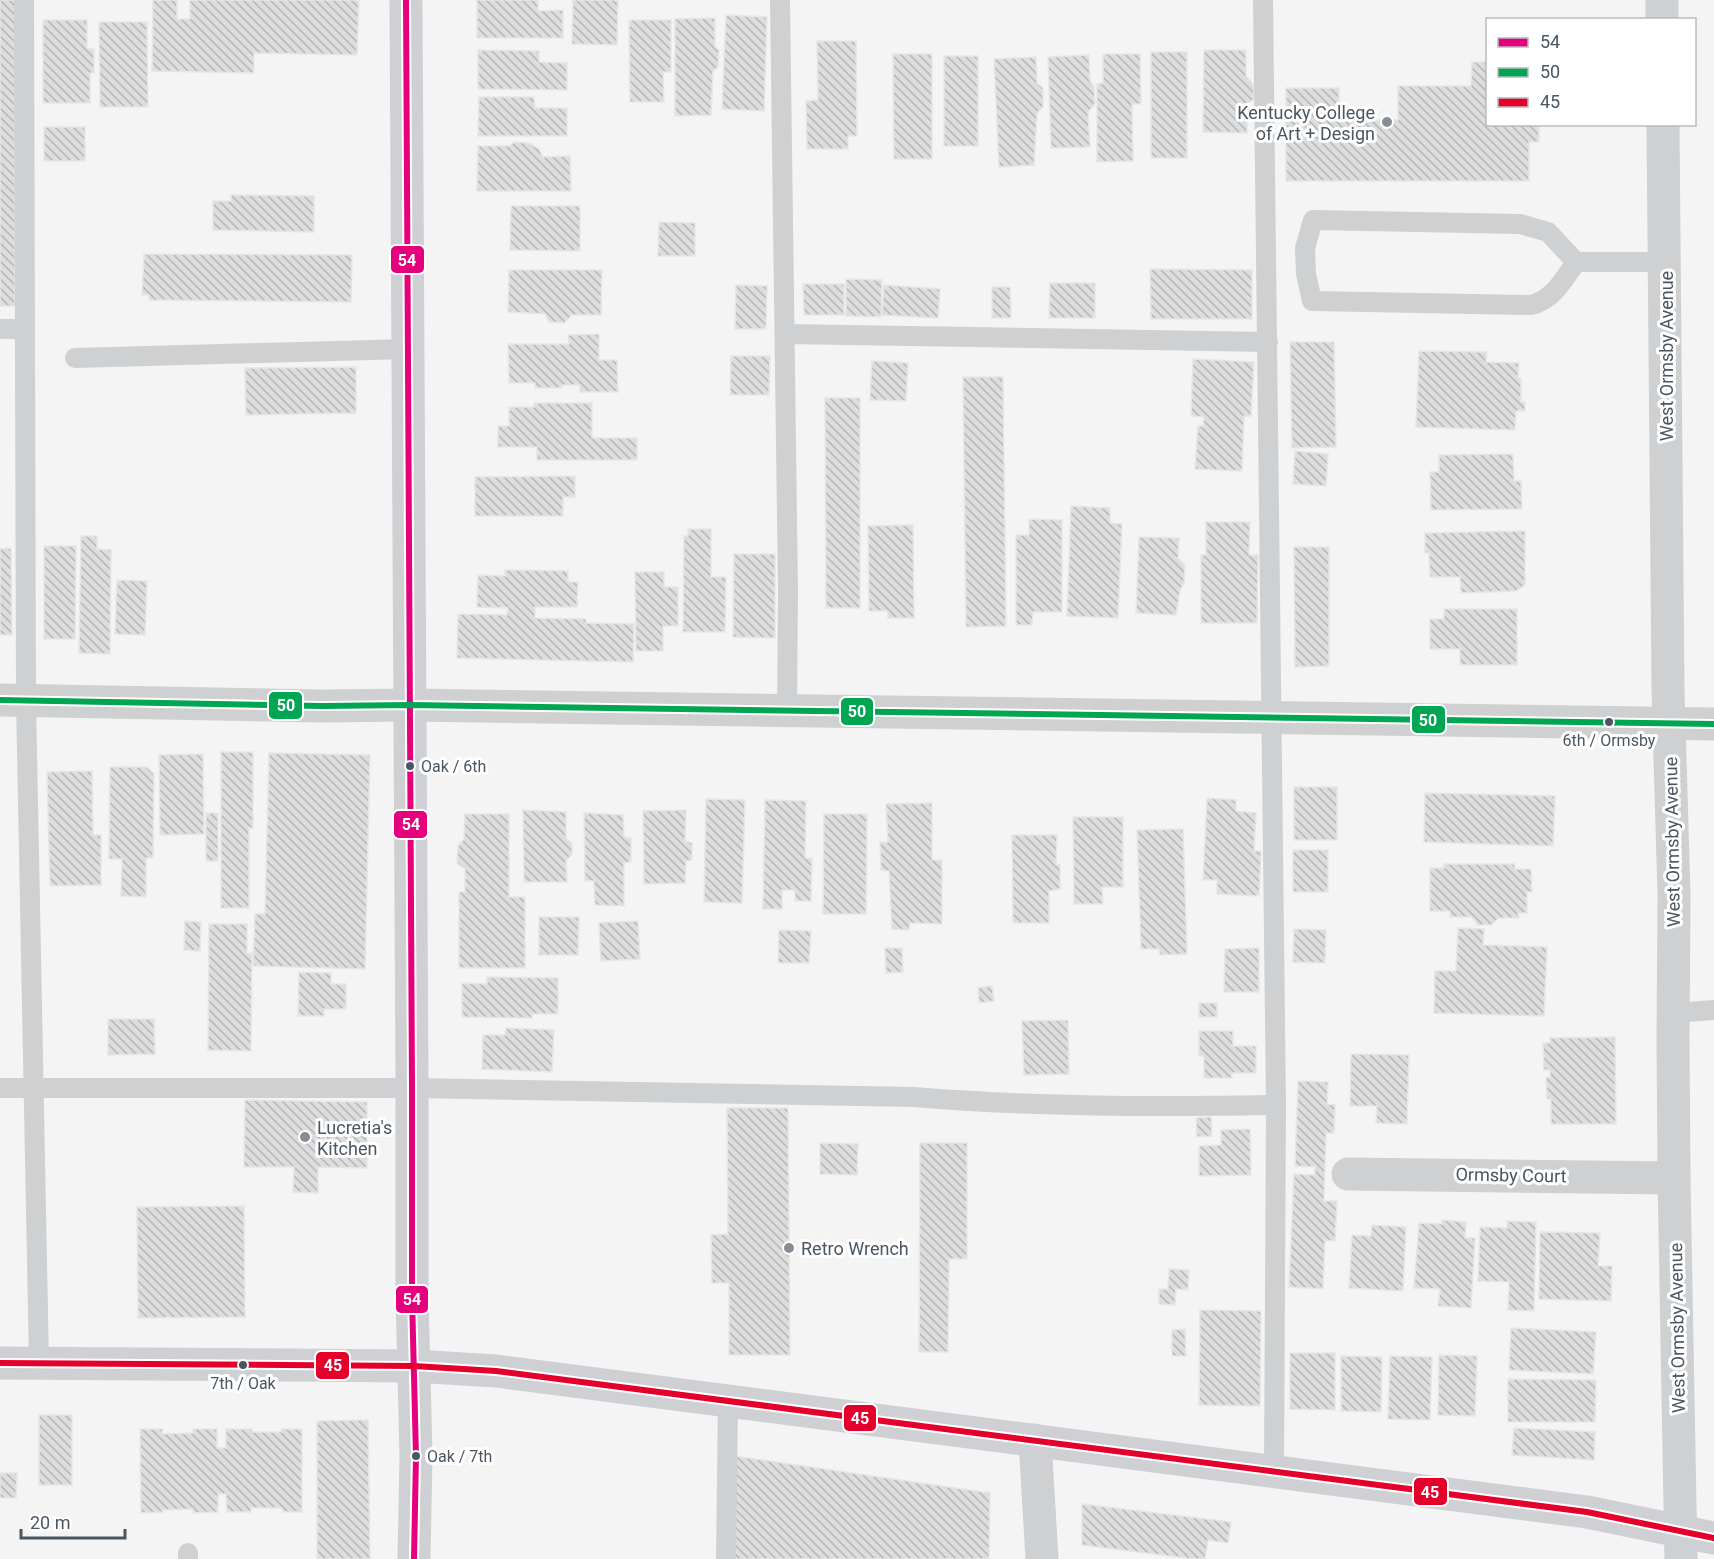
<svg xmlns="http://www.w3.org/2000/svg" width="1714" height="1559" viewBox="0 0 1714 1559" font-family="Roboto,sans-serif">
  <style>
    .building { fill: url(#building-back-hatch); stroke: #e5e6e7; stroke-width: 1.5 }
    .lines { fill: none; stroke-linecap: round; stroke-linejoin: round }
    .lane { stroke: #ced0d2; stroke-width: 20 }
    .street { stroke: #ced0d2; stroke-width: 33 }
    .secondary { stroke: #ced0d4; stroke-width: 33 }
    .bus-1-casing { stroke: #fff; stroke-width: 10 }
    .bus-2-casing { stroke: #fff; stroke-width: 10 }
    .bus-3-casing { stroke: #fff; stroke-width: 10 }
    .bus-1 { stroke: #e5007d; stroke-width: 6 }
    .bus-2 { stroke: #00a651; stroke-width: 6 }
    .bus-3 { stroke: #e4002b; stroke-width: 6 }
    .poi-dot { fill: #868d94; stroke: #fff; stroke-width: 2 }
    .bus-dot { fill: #4a5661; stroke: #fff; stroke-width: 2 }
    .labels { text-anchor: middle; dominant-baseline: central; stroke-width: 6; stroke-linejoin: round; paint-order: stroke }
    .bus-label { font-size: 16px; fill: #4a5661; stroke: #fff }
    .poi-label { font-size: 18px; fill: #4a5661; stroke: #fff; text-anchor: start }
    .street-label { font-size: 18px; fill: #4a5661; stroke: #fff }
    .line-badge { stroke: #fff; stroke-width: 2 }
    .badge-label { font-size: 16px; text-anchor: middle; font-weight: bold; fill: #fff }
  </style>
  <defs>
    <pattern id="building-back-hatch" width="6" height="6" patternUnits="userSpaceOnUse" patternTransform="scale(1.5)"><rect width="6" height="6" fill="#ddddde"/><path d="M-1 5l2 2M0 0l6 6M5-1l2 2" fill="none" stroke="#b5b6b7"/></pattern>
  </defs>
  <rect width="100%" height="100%" fill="#f4f4f4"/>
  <!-- building -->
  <g class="building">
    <rect x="0" y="0" width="15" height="306"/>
    <path d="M153,0H177V19H190V0H359L357,55L254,53V73L152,71Z"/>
    <path d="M477,0H538V11L563,10V38H477Z"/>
    <path d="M573,0H618L617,45L572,44Z"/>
    <path d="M726,15L767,17L764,111L722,109Z"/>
    <path d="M715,18V47L719,50L718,67L713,71L711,115L675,116V19Z"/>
    <path d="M43,20H87V48L94,49V73H90V103H43Z"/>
    <path d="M629,20H671V72H663L664,102H630Z"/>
    <path d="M99,22H147L148,107H100Z"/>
    <path d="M817,41H856L857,136H848V149H807L806,101L818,100Z"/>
    <path d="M478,50L539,51V62L567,63V90L478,89Z"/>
    <path d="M1204,50H1246V76L1254,85V99L1247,104V133L1203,132Z"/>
    <rect x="1151" y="52" width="36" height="106"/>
    <path d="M893,54H932V159H894Z"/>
    <path d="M1103,54H1140L1141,104H1132L1133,161L1097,162V84L1103,83Z"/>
    <path d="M1089,55L1090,81L1094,87L1095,104L1088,112L1090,147L1051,148L1048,57Z"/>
    <rect x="944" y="56" width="34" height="90"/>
    <path d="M1036,57L1037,83L1043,88V107L1037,113L1034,165L999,167L994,59Z"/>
    <path d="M1472,62H1488V124H1539V142H1529V181H1286V88H1339V120H1398V86H1471Z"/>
    <path d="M479,97H534L535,108H567V136H478Z"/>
    <rect x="44" y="127" width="41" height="34"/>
    <path d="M514,142L529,143L539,149L543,157L570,156L571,191H477L478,146H510Z"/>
    <path d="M231,195L314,196V232L213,230V201H231Z"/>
    <path d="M511,206H580V251L510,250Z"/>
    <path d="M659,222L695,223V256H658Z"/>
    <path d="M144,254L352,255L351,302L149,300V295H142Z"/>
    <path d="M1150,269L1252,270V319H1151Z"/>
    <path d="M509,270H602L601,315H572L564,323L549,322L545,314L508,312Z"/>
    <path d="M846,279L882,280L881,317L846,316Z"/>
    <path d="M1050,283H1095V318H1049Z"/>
    <path d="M803,284H844V315H804Z"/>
    <path d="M736,285L767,286L766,329H735Z"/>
    <path d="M884,285L940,289L938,318L882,315Z"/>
    <path d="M992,287H1010L1011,318H992Z"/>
    <path d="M599,334V360H617L618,392H580V385H562V388H535V383H509L508,344H569L568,335Z"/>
    <path d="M1290,342H1334L1336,447L1292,448Z"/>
    <path d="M1419,351L1487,352L1486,362L1519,363L1518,378H1521V402H1525V411H1516L1515,430L1416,427Z"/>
    <path d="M731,356H770L769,395H730Z"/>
    <path d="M1193,359L1254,362L1251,416H1244L1242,471L1195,469L1198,426H1203L1204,417L1191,416Z"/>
    <path d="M872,361L908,363L906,401L870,400Z"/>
    <path d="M356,367V413L246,415L245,368Z"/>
    <path d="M963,377H1003L1006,626L966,627Z"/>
    <path d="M825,398H860V608H826Z"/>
    <path d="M534,403H592V438H637V460H537V447H498V426H509V407H534Z"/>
    <path d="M1295,451L1328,454L1326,486L1293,484Z"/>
    <path d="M1513,454L1514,481H1521L1522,509L1431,510L1430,472H1439V455Z"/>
    <path d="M575,476V497H563V516H475V477Z"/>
    <path d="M1071,506L1110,508V523L1122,524L1118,618L1067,616Z"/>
    <path d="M1029,519L1062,520V612H1033L1032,625H1016V535H1029Z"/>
    <path d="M1206,522H1250L1249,555H1258L1257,623H1201V555H1206Z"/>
    <path d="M913,525L914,618H888V611H869L868,526Z"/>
    <path d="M688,529H711V577H726L725,632H683L684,536H688Z"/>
    <path d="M1525,531V585L1516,591L1461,593L1460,577H1430L1429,553H1425V533Z"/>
    <path d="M81,536H97V549L111,550L110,654L79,653Z"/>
    <path d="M1139,537L1179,538L1178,558L1185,565L1184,583L1180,590L1176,615L1136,613Z"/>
    <path d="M44,546H76L75,639H44Z"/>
    <path d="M1294,547H1329V666L1295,667Z"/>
    <path d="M11,548L12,635H0V549Z"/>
    <path d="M734,554H775V638L733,637Z"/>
    <path d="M505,570L568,571V582H578L577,607H535V618L586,619V623L634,624L633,662L457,658L458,614L507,615L508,608L477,607L478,575L505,576Z"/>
    <path d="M635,572H664V587H678V626H663V651H636Z"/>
    <path d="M117,580L147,581L145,635L115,634Z"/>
    <path d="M1444,609H1517V665H1460V649H1430V619H1444Z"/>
    <path d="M221,752H253V828H249V908H221Z"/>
    <path d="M269,753L370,755L365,969L253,966L255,914H265Z"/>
    <path d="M203,754L204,834L160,835L159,755Z"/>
    <path d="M110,767H147L154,774L153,858H146V897L121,896L122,859H109Z"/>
    <path d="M92,771L93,835H101V885L50,886L47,772Z"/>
    <rect x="1294" y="787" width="43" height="53"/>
    <path d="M1425,793L1555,796L1553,846L1424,842Z"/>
    <path d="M1207,798L1236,800V811L1256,813L1254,851H1261L1259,896L1217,894V880H1203Z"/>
    <path d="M706,799L745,800L742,903L704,902Z"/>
    <path d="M765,800L806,801L805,858H812L811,901H795V890H782V909H763Z"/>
    <path d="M932,803V860H942V924L910,923L909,930L892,929L889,871L881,870L880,842H888L886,804Z"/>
    <path d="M523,810L566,812V838L572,843V854L566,861L567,882H524Z"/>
    <path d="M686,810L685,841L692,843V860L686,861L685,883L644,884L643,811Z"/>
    <rect x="206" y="813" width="12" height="48"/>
    <path d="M584,813L623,815L624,837L631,838V862L624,863V906L595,905L594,881H585Z"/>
    <path d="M465,814H509V897H525V968H459V892H465V869L457,863L458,846L464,839Z"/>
    <path d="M824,814H867L866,914H823Z"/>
    <path d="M1073,817H1123V887H1102L1103,904H1074Z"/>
    <path d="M1183,829L1187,954L1160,955L1159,949H1141L1137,830Z"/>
    <path d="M1012,835H1057L1056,865L1060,864V889L1049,891V923H1013Z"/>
    <rect x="1293" y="850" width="35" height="42"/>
    <path d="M1444,864H1515V869H1531L1532,892H1527V913H1518L1519,918H1499L1491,925H1478L1472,917H1450V911H1430V868H1444Z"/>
    <path d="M539,917H579L578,955H539Z"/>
    <path d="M185,921L201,922L200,951L184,950Z"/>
    <path d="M638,921L640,959L601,961L599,923Z"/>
    <path d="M209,924H247V954L252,953L251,1051L208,1050Z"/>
    <path d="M1458,928L1484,929L1483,945L1547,947L1544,1016L1434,1013L1435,971H1456Z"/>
    <path d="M1294,929L1326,930L1325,963L1293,962Z"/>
    <path d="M779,930L811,931L809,963H778Z"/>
    <path d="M885,948H902L903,972L886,973Z"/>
    <path d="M1259,948V992H1224L1225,949Z"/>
    <path d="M299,972L331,973V984H346V1009H324V1016H298Z"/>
    <path d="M487,977L558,978V1014H532V1018L462,1017V983L487,984Z"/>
    <path d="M992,986L994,1001L979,1003L978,988Z"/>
    <rect x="1199" y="1003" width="18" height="14"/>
    <path d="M108,1019H154L155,1054L108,1055Z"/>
    <path d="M1068,1020L1069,1074L1024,1075L1022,1021Z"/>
    <path d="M506,1028L554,1030L552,1072L482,1069L483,1035H505Z"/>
    <path d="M1199,1031H1233V1046H1256V1073H1232V1078H1204V1056H1199Z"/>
    <path d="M1615,1037L1616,1124H1551V1099H1547L1546,1077H1550V1070H1544L1543,1043H1550V1038Z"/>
    <path d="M1351,1054L1409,1055L1407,1124L1376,1123L1377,1106H1350Z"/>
    <path d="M1298,1081L1328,1082L1327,1104L1335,1105L1334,1133H1326L1324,1201H1337L1335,1241L1325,1240L1323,1289L1289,1287L1294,1174L1315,1175V1167L1295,1166Z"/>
    <path d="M245,1100L367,1102V1168L318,1167V1193L293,1192L294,1167H244Z"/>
    <path d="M727,1108H788L790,1355H729V1283H712L711,1235L728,1234Z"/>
    <path d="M1211,1117L1212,1136L1197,1137L1196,1118Z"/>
    <path d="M1250,1129L1251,1175L1199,1176V1146L1221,1145V1130Z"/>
    <path d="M820,1143L858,1144L857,1175L820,1174Z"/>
    <path d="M920,1143H967V1259H949L948,1352H919Z"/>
    <path d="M244,1206L245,1317L138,1318L137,1207Z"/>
    <path d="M1442,1220L1466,1222L1465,1238H1475L1471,1308L1438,1306L1440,1289L1414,1288L1419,1223L1442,1224Z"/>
    <path d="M1507,1221L1536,1222L1534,1311L1508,1310L1509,1282L1478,1281L1480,1227L1507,1228Z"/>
    <path d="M1372,1225L1406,1227L1403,1291L1349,1288L1352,1235L1371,1236Z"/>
    <path d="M1540,1232L1600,1233L1598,1266H1612L1611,1301L1539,1299Z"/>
    <path d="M1169,1269L1189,1270L1188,1290L1176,1289L1175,1305L1159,1304V1289H1168Z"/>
    <path d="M1200,1310L1261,1311L1260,1406L1199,1405Z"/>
    <path d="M1511,1328L1596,1332L1593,1374L1509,1370Z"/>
    <path d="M1185,1329L1186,1356H1172V1330Z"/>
    <path d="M1290,1353H1335V1410L1290,1409Z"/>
    <path d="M1439,1355L1477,1356L1475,1416L1438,1415Z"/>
    <path d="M1341,1356L1382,1357L1381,1412L1341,1411Z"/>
    <path d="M1390,1356L1432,1357L1430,1420L1388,1419Z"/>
    <path d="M1508,1379L1596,1380L1595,1422H1508Z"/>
    <rect x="39" y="1415" width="33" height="70"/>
    <path d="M368,1420L370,1559H317V1421Z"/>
    <path d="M1514,1428L1595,1432L1594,1460L1512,1455Z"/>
    <path d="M140,1429H163L162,1434L193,1433V1429H217V1448H226V1429H252V1432H281L282,1429H302V1512H283L282,1508H251V1512H227L226,1494H218V1512L193,1513V1509L162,1510L163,1512L141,1513Z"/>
    <path d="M734,1456L990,1493L989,1559H735Z"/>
    <path d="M0,1473H17L16,1498H0Z"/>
    <path d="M1082,1504L1231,1522L1228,1543L1208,1540L1205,1559H1193L1082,1545Z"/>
  </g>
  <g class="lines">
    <!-- lane -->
    <g class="lane">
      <path d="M24,0L26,700L39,1363"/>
      <path d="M780,0L788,591L787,711"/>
      <path d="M1263,0L1276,1105L1274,1471"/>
      <path d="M1576,262C1564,279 1553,300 1531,305L1312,301L1306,274L1305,248L1313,220L1520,224L1548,232L1576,262H1665"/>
      <path d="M0,329H25"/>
      <path d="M785,334L1268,342"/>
      <path d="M75,358L408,349"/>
      <path d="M1673,1013L1714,1010"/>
      <path d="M0,1088H412L914,1097C1034,1107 1156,1107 1276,1105"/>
      <path d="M188,1553V1559"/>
      <path d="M726,1559L728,1401"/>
    </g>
    <!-- street -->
    <g class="street">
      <path d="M1662,0V20"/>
      <path d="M1663,124L1668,690L1674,894L1673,1039L1674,1178L1681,1559"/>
      <path d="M0,700L322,706L410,705L1714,724"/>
      <path d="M1348,1174L1674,1178"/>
      <path d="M1035,1440L1042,1559"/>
    </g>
    <!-- secondary -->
    <g class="secondary">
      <path d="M406,0L412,1088V1296L416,1456L414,1559"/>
      <path d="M0,1363L414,1366L496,1371L1587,1512L1714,1538"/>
    </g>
    <!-- bus-1 casing -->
    <g class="bus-1-casing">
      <path id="bus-1" d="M406,0L412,1088V1296L416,1456L414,1559"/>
    </g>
    <!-- bus-2 casing -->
    <g class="bus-2-casing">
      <path id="bus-2" d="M0,700L322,706L410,705L1714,724"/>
    </g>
    <!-- bus-3 casing -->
    <g class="bus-3-casing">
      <path id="bus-3" d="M0,1363L414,1366L496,1371L1587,1512L1714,1538"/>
    </g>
    <!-- bus-1 -->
    <use href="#bus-1" class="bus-1"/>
    <!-- bus-2 -->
    <use href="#bus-2" class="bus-2"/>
    <!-- bus-3 -->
    <use href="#bus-3" class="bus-3"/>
  </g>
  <!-- markers -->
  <g class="poi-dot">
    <circle cx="1387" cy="122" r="6"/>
    <circle cx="305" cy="1137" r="6"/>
    <circle cx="789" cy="1248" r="6"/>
  </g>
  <g class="bus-dot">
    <circle cx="1609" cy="722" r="5"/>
    <circle cx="410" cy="766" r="5"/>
    <circle cx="243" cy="1365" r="5"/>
    <circle cx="416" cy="1456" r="5"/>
  </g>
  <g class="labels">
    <!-- bus labels -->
    <g class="bus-label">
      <text x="1609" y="740">6th / Ormsby</text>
      <text x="421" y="766" text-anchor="start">Oak / 6th</text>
      <text x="243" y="1383">7th / Oak</text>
      <text x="427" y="1456" text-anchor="start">Oak / 7th</text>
    </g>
    <!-- poi labels -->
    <g class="poi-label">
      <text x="1375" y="112" text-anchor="end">Kentucky College<tspan x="1375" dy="21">of Art + Design</tspan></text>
      <text x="317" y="1127">Lucretia's<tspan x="317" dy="21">Kitchen</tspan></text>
      <text x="801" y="1248">Retro Wrench</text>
    </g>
    <!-- street labels -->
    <g class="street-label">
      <text transform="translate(1666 356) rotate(-90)">West Ormsby Avenue</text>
      <text transform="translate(1672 842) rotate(-91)">West Ormsby Avenue</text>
      <text transform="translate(1511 1175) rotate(1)">Ormsby Court</text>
      <text transform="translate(1677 1328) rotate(-91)">West Ormsby Avenue</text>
    </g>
  </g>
  <g class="line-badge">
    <rect x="390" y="245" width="35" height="29" rx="6" fill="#e5007d"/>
    <rect x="268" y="691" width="35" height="29" rx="6" fill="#00a651"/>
    <rect x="840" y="697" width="34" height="29" rx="6" fill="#00a651"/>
    <rect x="1411" y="705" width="35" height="29" rx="6" fill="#00a651"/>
    <rect x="393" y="810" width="35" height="29" rx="6" fill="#e5007d"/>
    <rect x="395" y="1285" width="34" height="29" rx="6" fill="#e5007d"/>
    <rect x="315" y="1351" width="35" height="29" rx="6" fill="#e4002b"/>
    <rect x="843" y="1404" width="34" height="28" rx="6" fill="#e4002b"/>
    <rect x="1413" y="1477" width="35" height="29" rx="6" fill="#e4002b"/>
  </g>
  <g class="badge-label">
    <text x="407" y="266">54</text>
    <text x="286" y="711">50</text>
    <text x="857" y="717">50</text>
    <text x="1428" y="726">50</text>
    <text x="411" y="830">54</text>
    <text x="412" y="1305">54</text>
    <text x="333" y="1371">45</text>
    <text x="860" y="1424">45</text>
    <text x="1430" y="1498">45</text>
  </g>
  <!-- legend -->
  <rect x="1486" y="18" width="210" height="108" fill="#ffffff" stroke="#b7bbc0" stroke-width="1.5"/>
  <rect x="1498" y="38" width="30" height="9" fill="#e5007d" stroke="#b7bbc0" stroke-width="1.5"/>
  <text x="1540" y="48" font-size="18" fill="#4a5661">54</text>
  <rect x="1498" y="68" width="30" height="9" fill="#00a651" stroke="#b7bbc0" stroke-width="1.5"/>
  <text x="1540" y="78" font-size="18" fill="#4a5661">50</text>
  <rect x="1498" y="98" width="30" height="9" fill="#e4002b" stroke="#b7bbc0" stroke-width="1.5"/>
  <text x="1540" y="108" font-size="18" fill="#4a5661">45</text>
  <!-- scale -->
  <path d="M21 1529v9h104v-9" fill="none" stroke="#4a5661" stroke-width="3"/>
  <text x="30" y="1529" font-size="18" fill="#4a5661" stroke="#ffffff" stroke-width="4.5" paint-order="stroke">20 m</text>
</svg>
